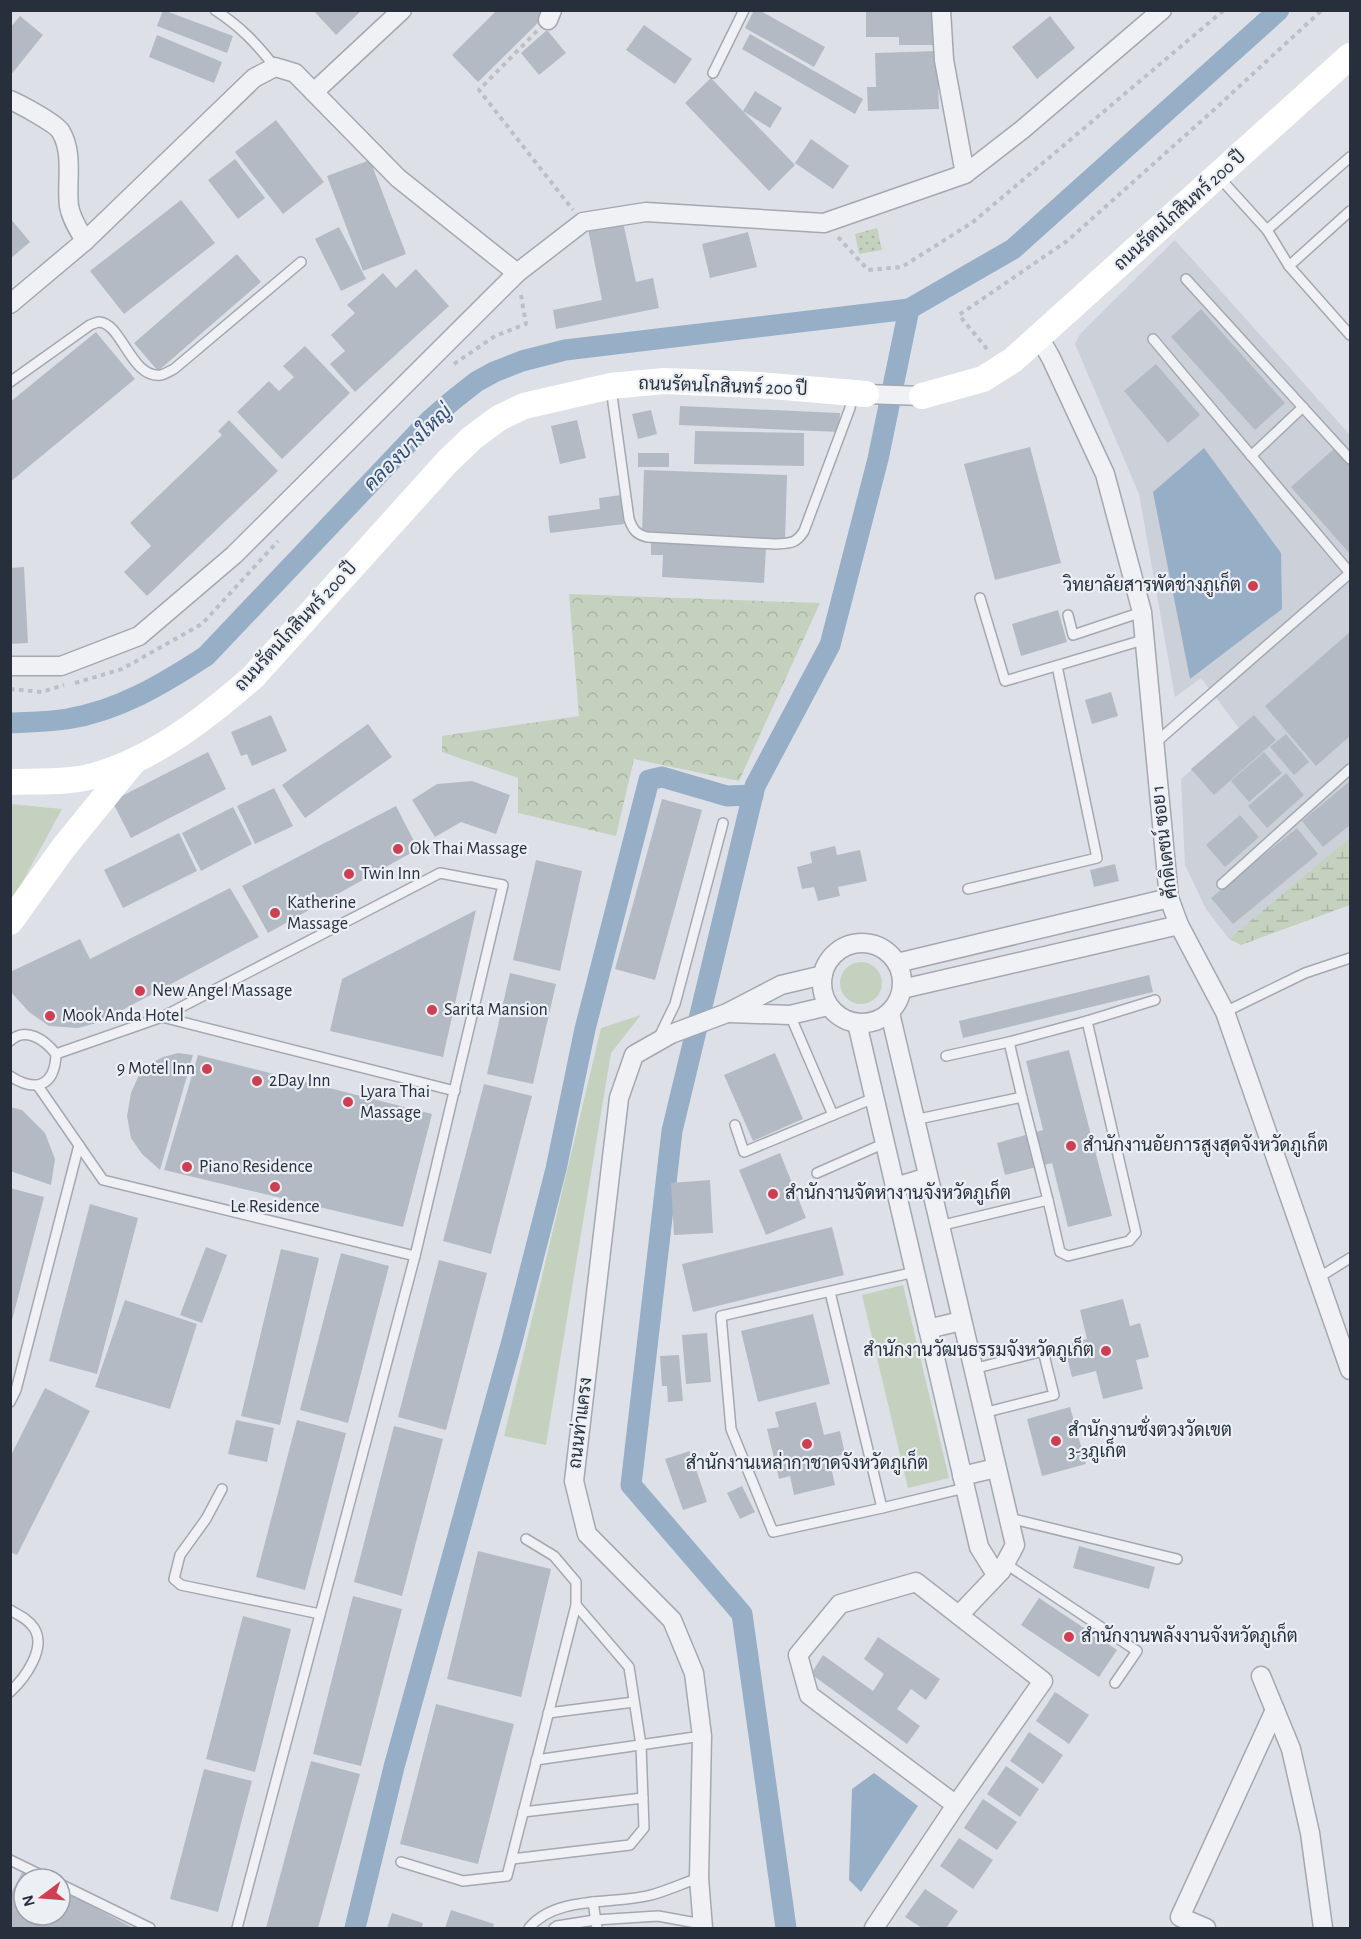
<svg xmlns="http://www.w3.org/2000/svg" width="1361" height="1939" viewBox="0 0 1361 1939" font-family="'Alegreya Sans',Sarabun,sans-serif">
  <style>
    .built { fill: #cbd0d9 }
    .grass { fill: #c3d1be }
    .forest { fill: url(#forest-crowns) }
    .wetland { fill: url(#wetland-marsh) }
    .park { fill: url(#park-dots) }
    .water { fill: #97aec7 }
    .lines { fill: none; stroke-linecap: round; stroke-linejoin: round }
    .canal { stroke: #97aec7; stroke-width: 21 }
    .building { fill: #b4bac4 }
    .lane-casing { stroke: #a3a8b1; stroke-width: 12 }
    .street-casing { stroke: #a3a8b1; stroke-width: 21 }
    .path { stroke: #bcbfc5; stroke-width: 4; stroke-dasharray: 4.5 4.5; stroke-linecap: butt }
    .lane { stroke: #f0f1f5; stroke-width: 9 }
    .street { stroke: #f0f1f5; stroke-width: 18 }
    .secondary { stroke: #fff; stroke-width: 26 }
    .poi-dot { fill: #cd4054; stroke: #ecf0f5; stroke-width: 2 }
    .labels { text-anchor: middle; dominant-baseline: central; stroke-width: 4.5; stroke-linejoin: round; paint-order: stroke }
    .street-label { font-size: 18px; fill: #272f3d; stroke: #ecf0f5 }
    .poi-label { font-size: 18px; fill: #272f3d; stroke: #ecf0f5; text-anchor: start }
    .water-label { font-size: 20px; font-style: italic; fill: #314d71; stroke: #ecf0f5 }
  </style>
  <defs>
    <pattern id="forest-crowns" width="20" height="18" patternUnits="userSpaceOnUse" patternTransform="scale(1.5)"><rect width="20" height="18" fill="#c3d1be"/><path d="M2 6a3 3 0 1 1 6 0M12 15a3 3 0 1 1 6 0" fill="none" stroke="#a8b4a4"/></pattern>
    <pattern id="wetland-marsh" width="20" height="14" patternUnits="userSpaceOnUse" patternTransform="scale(1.5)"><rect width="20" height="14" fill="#c3d1be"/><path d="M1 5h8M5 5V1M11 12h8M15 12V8" fill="none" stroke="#a8b4a4"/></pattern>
    <pattern id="park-dots" width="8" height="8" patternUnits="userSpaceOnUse" patternTransform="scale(1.5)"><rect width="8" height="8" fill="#c3d1be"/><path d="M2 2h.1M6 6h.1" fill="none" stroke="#a8b4a4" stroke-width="1.8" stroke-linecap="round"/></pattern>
  </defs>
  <rect width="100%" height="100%" fill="#dde1e7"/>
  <!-- built -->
  <path class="built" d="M1175,240L1350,435V837L1229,939L1206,909L1185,865L1181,779L1239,728L1201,678L1175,697L1139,494L1075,344L1080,334Z"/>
  <!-- grass -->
  <g class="grass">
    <path d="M11,804L62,809L11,903Z"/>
    <circle cx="861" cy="983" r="21"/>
    <path d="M641,1015L611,1053L546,1445L504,1436L601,1028Z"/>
    <path d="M903,1285L949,1478L908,1488L862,1295Z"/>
  </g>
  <!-- forest -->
  <path class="forest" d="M569,594L820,603L739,781L634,759L616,836L518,813V778L442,752V736L579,716Z"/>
  <!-- wetland -->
  <path class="wetland" d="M1350,837V905L1241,945L1229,939Z"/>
  <!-- park -->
  <path class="park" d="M877,228L882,250L859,254L855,234Z"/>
  <!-- water -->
  <g class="water">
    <path d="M1204,448L1281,553L1282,609L1190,679L1153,492Z"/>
    <path d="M874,1773L918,1806L861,1892L849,1880L852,1789Z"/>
  </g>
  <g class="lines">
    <!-- canal -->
    <g class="canal">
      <path d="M10,723C29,722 48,722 67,719C118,711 163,684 206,656L430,420L452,401L476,382L494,372L522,361L565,350L909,309L1013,249L1279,10"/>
      <path d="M355,1928L394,1767L512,1341L556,1169L585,1029L649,780L662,777L727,796L753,795"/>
      <path d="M786,1928L742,1614L631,1485L672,1131L755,786L830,645L878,459L909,309"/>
    </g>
  </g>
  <!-- building -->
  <g class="building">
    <path d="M163,10L233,36L227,53L157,26Z"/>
    <path d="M313,10H362L336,35Z"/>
    <path d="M497,10H538L544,17L478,82L452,55Z"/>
    <path d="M754,10H759L825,47L814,67L745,28Z"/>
    <path d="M877,10H935V45H899V37H866V11Z"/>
    <path d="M20,16L43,35L10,76V28Z"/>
    <path d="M1050,16L1075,48L1037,79L1012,47Z"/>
    <path d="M644,25L692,59L675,84L626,50Z"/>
    <path d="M547,30L566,53L539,75L521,53Z"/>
    <path d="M750,34L863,99L855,114L742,49Z"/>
    <path d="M157,35L222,62L214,83L149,57Z"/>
    <path d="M937,51L939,109L868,111L867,87H876L875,53Z"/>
    <path d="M711,78L795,165L769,191L685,103Z"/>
    <path d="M755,91L782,108L770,128L743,111Z"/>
    <path d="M276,120L324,182L283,214L235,152Z"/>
    <path d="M811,139L849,166L833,189L795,163Z"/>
    <path d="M235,159L265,198L238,219L208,180Z"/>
    <path d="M370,160L406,254L363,271L327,176Z"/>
    <path d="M181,200L215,243L124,314L90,271Z"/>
    <path d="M10,218L30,242L10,259Z"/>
    <path d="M623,222L636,282L653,278L659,308L556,329L553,310L602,300L588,229Z"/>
    <path d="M339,227L366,279L341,291L315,239Z"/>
    <path d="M748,232L757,267L710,278L702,244Z"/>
    <path d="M237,254L261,282L158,371L134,343Z"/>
    <path d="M416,269L449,306L355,392L330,364L345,351L331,335L355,313L347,305L383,273L396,288Z"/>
    <path d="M1201,309L1285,403L1255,430L1171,337Z"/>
    <path d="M96,332L135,379L10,482V402Z"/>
    <path d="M305,346L350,393L282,459L237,412L269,381L279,391L294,377L283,366Z"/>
    <path d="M1156,364L1200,415L1168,443L1124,391Z"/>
    <path d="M680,406L840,413L839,432L679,425Z"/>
    <path d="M651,410L657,434L638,439L632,414Z"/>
    <path d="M229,420L278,471L147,596L124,572L151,546L130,523L222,435L218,431Z"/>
    <path d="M577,420L586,458L560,464L551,426Z"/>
    <path d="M695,431L804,433V466L694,464Z"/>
    <path d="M1030,447L1061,563L995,580L964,464Z"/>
    <path d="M1335,448L1350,466V554L1291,487Z"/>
    <rect x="638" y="453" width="31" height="14"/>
    <path d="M644,470L787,475L785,539L642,534Z"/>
    <path d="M621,495L624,524L550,533L548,516L600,509L599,498Z"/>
    <path d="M651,540L766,547L764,583L662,577L663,555H651Z"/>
    <path d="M24,567L28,643L10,644V568Z"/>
    <path d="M1058,610L1067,642L1021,656L1012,624Z"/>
    <path d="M1350,632V736L1316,766L1265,706Z"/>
    <path d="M1111,692L1118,716L1092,724L1085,700Z"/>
    <path d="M271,715L287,751L252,766L247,754L241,756L231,732Z"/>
    <path d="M1254,715L1276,740L1214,795L1191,769Z"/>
    <path d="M368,724L392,757L305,818L282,785Z"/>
    <path d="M1286,734L1309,762L1294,775L1270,747Z"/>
    <path d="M208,752L226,789L131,838L112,801Z"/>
    <path d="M1264,752L1282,773L1249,802L1231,781Z"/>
    <path d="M1286,773L1304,795L1267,828L1248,806Z"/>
    <path d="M472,781L510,795L496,834L461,822L435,837L412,800L437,784Z"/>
    <path d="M1350,781V825L1323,847L1302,821Z"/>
    <path d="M274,788L293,826L255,844L237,806Z"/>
    <path d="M662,799L702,810L655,980L615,969Z"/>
    <path d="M396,806L418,849L268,933L242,886Z"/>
    <path d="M233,807L252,844L201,871L182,833Z"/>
    <path d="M1240,815L1259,837L1225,867L1206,845Z"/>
    <path d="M1297,828L1318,854L1233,924L1211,898Z"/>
    <path d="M179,833L197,871L123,908L104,870Z"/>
    <path d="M835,846L837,855L860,850L867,881L838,887L840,896L818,901L814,887L802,889L797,867L812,863L810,852Z"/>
    <path d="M536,860L582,871L560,971L513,960Z"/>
    <path d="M1115,864L1119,881L1094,887L1090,870Z"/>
    <path d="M230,888L259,937L100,1022L78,1028L49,1026L29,1012L10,991V972L80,939L90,959Z"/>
    <path d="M476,910L443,1057L330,1031L342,979Z"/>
    <path d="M510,973L556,984L533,1084L487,1074Z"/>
    <path d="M1149,975L1153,992L963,1038L959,1021Z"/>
    <path d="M1069,1050L1112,1216L1068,1227L1052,1163L1005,1175L997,1143L1043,1130L1026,1061Z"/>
    <path d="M178,1053L193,1055L160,1170L142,1154L131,1138L127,1116L131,1093L142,1068L163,1057Z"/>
    <path d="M775,1053L803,1119L753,1141L724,1075Z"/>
    <path d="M198,1055L432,1114L403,1227L164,1170Z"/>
    <path d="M484,1084L532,1096L491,1254L443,1241Z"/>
    <path d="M10,1107L22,1110L45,1133L55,1159L51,1185L10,1171Z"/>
    <path d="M780,1153L806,1218L766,1235L739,1170Z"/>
    <path d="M710,1180L713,1233L674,1235L671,1183Z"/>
    <path d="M10,1188L44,1197L11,1324H10Z"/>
    <path d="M90,1204L138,1218L97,1374L49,1361Z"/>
    <path d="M832,1227L844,1275L693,1312L682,1264Z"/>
    <path d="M206,1247L227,1255L202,1323L180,1315Z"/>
    <path d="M281,1249L319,1258L280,1425L241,1416Z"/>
    <path d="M341,1253L389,1266L348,1423L300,1410Z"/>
    <path d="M439,1260L487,1273L446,1430L398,1417Z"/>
    <path d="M1123,1299L1130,1326L1140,1323L1149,1357L1136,1360L1143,1389L1103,1399L1096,1371L1072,1377L1064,1345L1087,1339L1080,1310Z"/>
    <path d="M125,1300L197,1324L170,1409L95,1387Z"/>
    <path d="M813,1314L830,1384L758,1402L741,1331Z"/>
    <path d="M707,1333L711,1382L686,1384L682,1335Z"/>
    <path d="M679,1355L683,1401L668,1402L667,1386H662L660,1356Z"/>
    <path d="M45,1388L90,1411L17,1555L10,1552V1457Z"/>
    <path d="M816,1402L824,1435L840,1431L845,1454L829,1458L835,1485L794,1495L790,1476L779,1479L767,1429L779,1427L775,1412Z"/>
    <path d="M1070,1407L1086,1464L1042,1476L1027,1419Z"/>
    <path d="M236,1420L274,1428L267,1462L228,1454Z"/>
    <path d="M297,1420L346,1433L305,1590L256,1577Z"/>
    <path d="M394,1426L443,1439L402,1596L354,1582Z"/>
    <path d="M690,1451L707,1502L683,1510L665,1459Z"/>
    <path d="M742,1486L755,1512L740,1519L727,1493Z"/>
    <path d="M1079,1546L1155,1567L1149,1589L1073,1568Z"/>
    <path d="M478,1551L551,1569L521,1697L447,1679Z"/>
    <path d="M353,1596L402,1609L361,1766L313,1754Z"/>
    <path d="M1039,1598L1117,1650L1099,1677L1021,1625Z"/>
    <path d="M243,1616L291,1629L255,1772L206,1759Z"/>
    <path d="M878,1637L940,1679L926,1700L911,1689L897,1709L920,1726L907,1744L811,1674L823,1655L873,1691L884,1674L864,1659Z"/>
    <path d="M1055,1692L1089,1715L1069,1744L1036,1721Z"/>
    <path d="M436,1704L514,1724L478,1864L400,1844Z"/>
    <path d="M1029,1732L1063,1755L1043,1784L1010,1761Z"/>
    <path d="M311,1761L360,1774L318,1928H266Z"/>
    <path d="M1006,1766L1039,1789L1020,1817L987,1794Z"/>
    <path d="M204,1769L252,1781L218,1912L170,1899Z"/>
    <path d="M983,1799L1017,1822L997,1850L964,1828Z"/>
    <path d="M959,1838L993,1860L973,1889L940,1866Z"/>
    <path d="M24,1869L42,1879H24V1915H60V1889L133,1928H10V1895Z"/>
    <path d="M925,1889L958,1911L946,1928H922L905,1917Z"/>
    <path d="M451,1910L494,1924L493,1928H445Z"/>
    <path d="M392,1913L423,1923L422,1928H387Z"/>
  </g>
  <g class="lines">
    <!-- lane casing -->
    <g class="lane-casing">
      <g id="lane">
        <path d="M215,10C241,27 256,43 275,67"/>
        <path d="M713,73L744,10"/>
        <path d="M1218,176L1267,230L1289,266L1350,335"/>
        <path d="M1267,230L1350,157"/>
        <path d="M1289,266L1350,211"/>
        <path d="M1186,279L1350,459"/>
        <path d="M1153,339L1350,573"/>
        <path d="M10,382L90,325C92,324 98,322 99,322C122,323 131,379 161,375C165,374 170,371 174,369L301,262"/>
        <path d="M611,388L629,519C633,530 636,534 647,537L775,544C790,543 796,544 804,531L850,408L852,395"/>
        <path d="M1251,456L1303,407"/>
        <path d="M980,598L1005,681L1143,640"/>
        <path d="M1068,615L1073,635L1142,612"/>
        <path d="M1154,744L1350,573"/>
        <path d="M1222,884L1350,769"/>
        <path d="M968,889L1097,858L1057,666"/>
        <path d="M1225,1012L1305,973L1350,958"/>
        <path d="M790,1015L833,1115"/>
        <path d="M162,1017L455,1091"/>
        <path d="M659,1037L675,1004L723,823"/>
        <path d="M10,1041C26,1026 45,1040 56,1054C55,1086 36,1093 10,1076"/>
        <path d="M56,1054L162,1017L440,873L503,885L415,1256L237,1928"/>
        <path d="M946,1056L1009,1042"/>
        <path d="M38,1086L103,1180L415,1256"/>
        <path d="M1022,1097L1009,1042L1087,1021"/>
        <path d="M914,1120L1022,1097L1048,1200L939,1226"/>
        <path d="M735,1125L744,1152L874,1098"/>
        <path d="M817,1173L885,1143"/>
        <path d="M1048,1200L1060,1252L1068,1256L1129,1241L1136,1233L1087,1021L1155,1000"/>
        <path d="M915,1272L721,1316L731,1429L773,1532L882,1508L965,1488"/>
        <path d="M1318,1278L1350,1258"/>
        <path d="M830,1292L882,1508"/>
        <path d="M973,1369L1043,1351L1054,1395L983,1413"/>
        <path d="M10,1402L16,1390L79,1145"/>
        <path d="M222,1489L206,1519L180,1555L174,1579L181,1585L320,1614"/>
        <path d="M1009,1518L1177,1559"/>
        <path d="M1006,1564L1137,1651L1115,1683"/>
        <path d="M10,1610C19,1615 28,1619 34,1628C47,1648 25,1678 10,1692"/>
        <path d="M548,1713L634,1702"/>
        <path d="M536,1760L702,1736"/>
        <path d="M523,1812L643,1798"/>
        <path d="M512,1859L630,1845L644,1828L641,1745L629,1667L576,1605"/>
        <path d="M10,1860L49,1879"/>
        <path d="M401,1862L463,1881L507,1876L576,1605V1582L554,1556L526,1539"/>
        <path d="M60,1884L150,1928"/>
        <path d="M593,1902L597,1928"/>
        <path d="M529,1928C556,1895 613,1905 651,1895C667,1891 683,1883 699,1878"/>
        <path d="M554,1928L557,1926L595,1920L658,1916L702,1924"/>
      </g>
    </g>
    <!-- street casing -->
    <g class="street-casing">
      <g id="street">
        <path d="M941,10L944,60L965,174"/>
        <path d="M548,20L552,10"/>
        <path d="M314,92L402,10"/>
        <path d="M10,100C20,104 57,124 61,132C74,154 66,183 69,206C71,219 79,230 85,241"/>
        <path d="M10,304L85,241L254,78L275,67L295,73L398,178L517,273"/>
        <path d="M1039,337L1051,358L1105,474L1142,612L1169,898L1179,925L1225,1012L1350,1370"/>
        <path d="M866,394L922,396"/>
        <path d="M10,666H61L139,636L234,555L517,273L583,222L646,212L824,223L965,174L1023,129L1162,10"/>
        <circle cx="862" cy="983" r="40"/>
        <path d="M897,963L1169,898"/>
        <path d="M902,989L1179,925"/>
        <path d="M729,1013L790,1015L828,1006"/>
        <path d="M890,1013L1015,1545L1001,1571L959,1615"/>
        <path d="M857,1023L979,1547L992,1568L1001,1571"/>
        <path d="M895,1187L928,1177"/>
        <path d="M928,1329L961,1321"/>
        <path d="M962,1476L996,1468"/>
        <path d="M1261,1676L1291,1749L1310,1833L1323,1928"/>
        <path d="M703,1928L699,1878L702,1736L694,1673L672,1620L587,1534L574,1481L619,1098L634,1055L671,1034L727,1013L781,985L823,975"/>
        <path d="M874,1928L956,1805L1043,1681L916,1582L840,1604L798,1655L809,1695L956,1805"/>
        <path d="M1206,1928L1180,1917L1275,1710"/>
      </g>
    </g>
    <!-- path -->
    <g class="path">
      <path d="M537,31L479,90L573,210"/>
      <path d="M838,237L868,270L902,267L973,222L1224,10"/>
      <path d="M987,349L959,315L1067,241L1217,107L1322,10"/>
      <path d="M454,364L495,336L526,324L521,295"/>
      <path d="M75,683L122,669L202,624L278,541"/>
      <path d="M10,689L42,692L64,685"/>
    </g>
    <!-- lane -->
    <use href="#lane" class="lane"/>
    <!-- street -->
    <use href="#street" class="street"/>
    <!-- secondary -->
    <g class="secondary">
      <path d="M922,396L983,379L1013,360L1350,56"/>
      <path d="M10,782C38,781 67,783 93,776C154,759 206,718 253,677L447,462L472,438L499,418L524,406L611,386L664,381L759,385L866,394"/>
      <path d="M10,922L64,847L134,761"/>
    </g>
  </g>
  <!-- markers -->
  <g class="poi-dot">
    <circle cx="1253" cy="586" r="6"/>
    <circle cx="398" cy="849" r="6"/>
    <circle cx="349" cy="874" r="6"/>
    <circle cx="275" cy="913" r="6"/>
    <circle cx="140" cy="991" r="6"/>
    <circle cx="432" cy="1010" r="6"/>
    <circle cx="50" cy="1016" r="6"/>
    <circle cx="207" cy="1069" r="6"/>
    <circle cx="257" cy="1081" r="6"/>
    <circle cx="348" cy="1102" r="6"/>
    <circle cx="1071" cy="1146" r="6"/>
    <circle cx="187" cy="1167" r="6"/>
    <circle cx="275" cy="1187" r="6"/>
    <circle cx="773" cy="1194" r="6"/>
    <circle cx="1106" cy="1351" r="6"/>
    <circle cx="1056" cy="1441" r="6"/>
    <circle cx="807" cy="1444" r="6"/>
    <circle cx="1069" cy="1637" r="6"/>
  </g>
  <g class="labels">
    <!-- street labels -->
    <g class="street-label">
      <text transform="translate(1180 211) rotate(-42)">ถนนรัตนโกสินทร์ 200 ปี</text>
      <text transform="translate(723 387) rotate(2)">ถนนรัตนโกสินทร์ 200 ปี</text>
      <text transform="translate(296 627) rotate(-47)">ถนนรัตนโกสินทร์ 200 ปี</text>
      <text transform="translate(1165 842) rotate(-97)">ศักดิเดชน์ ซอย 1</text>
      <text transform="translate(581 1423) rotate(-83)">ถนนท่าแครง</text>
    </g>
    <!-- poi labels -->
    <g class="poi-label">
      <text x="1241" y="586" text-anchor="end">วิทยาลัยสารพัดช่างภูเก็ต</text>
      <text x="410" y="849">Ok Thai Massage</text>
      <text x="361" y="874">Twin Inn</text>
      <text x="287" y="903">Katherine<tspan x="287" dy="21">Massage</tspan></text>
      <text x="152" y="991">New Angel Massage</text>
      <text x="444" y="1010">Sarita Mansion</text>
      <text x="62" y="1016">Mook Anda Hotel</text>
      <text x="195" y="1069" text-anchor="end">9 Motel Inn</text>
      <text x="269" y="1081">2Day Inn</text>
      <text x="360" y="1092">Lyara Thai<tspan x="360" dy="21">Massage</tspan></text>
      <text x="1083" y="1146">สำนักงานอัยการสูงสุดจังหวัดภูเก็ต</text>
      <text x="199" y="1167">Piano Residence</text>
      <text x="785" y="1194">สำนักงานจัดหางานจังหวัดภูเก็ต</text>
      <text x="275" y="1207" text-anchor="middle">Le Residence</text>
      <text x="1094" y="1351" text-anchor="end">สำนักงานวัฒนธรรมจังหวัดภูเก็ต</text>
      <text x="1068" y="1431">สำนักงานชั่งตวงวัดเขต<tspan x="1068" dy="21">3-3ภูเก็ต</tspan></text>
      <text x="807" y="1464" text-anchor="middle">สำนักงานเหล่ากาชาดจังหวัดภูเก็ต</text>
      <text x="1081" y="1637">สำนักงานพลังงานจังหวัดภูเก็ต</text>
    </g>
    <!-- water labels -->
    <g class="water-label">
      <text transform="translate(408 448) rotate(-44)">คลองบางใหญ่</text>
    </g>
  </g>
  <!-- border -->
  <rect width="1361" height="1939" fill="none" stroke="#272f3d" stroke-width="24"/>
  <!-- north arrow -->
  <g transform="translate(42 1897) rotate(254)"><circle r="28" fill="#ecf0f5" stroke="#9da3ab" stroke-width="1.5"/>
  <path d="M0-4.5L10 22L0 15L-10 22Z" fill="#cd4054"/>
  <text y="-9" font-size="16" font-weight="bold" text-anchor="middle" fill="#272f3d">N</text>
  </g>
</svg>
